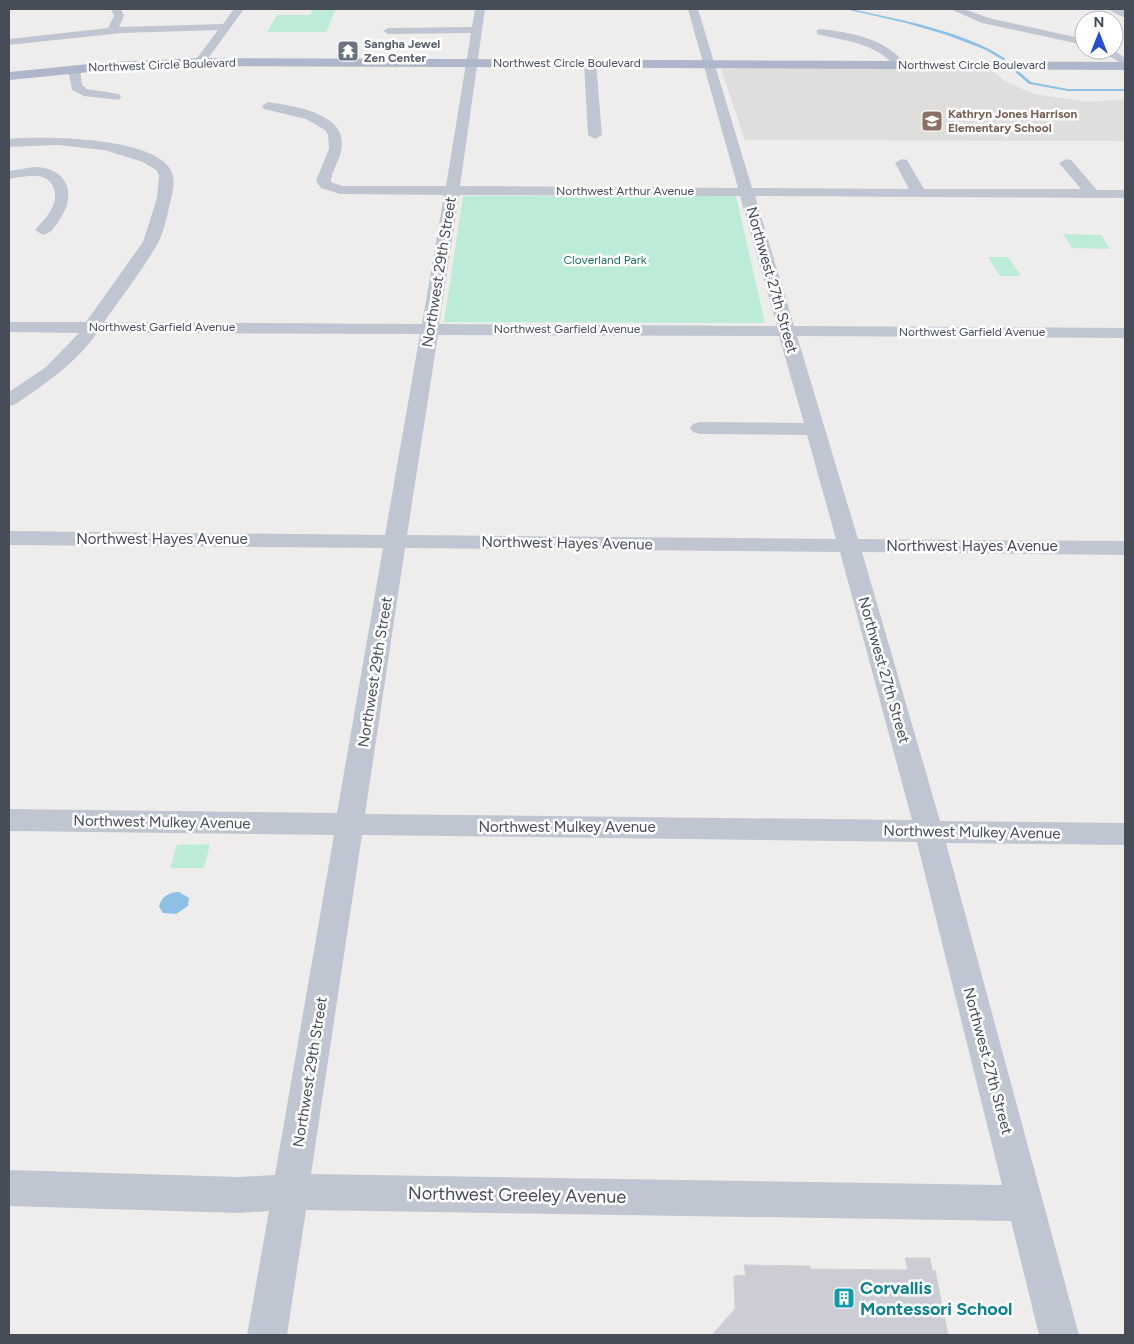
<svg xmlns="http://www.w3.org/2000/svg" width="1134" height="1344" viewBox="0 0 1134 1344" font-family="Figtree,sans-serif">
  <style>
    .education { fill: #e0dedd }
    .green { fill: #bcebd7 }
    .water { fill: #8cc1e5 }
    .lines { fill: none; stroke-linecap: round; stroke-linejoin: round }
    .stream { fill: #8cc1e5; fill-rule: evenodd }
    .building { fill: #cccdd4; stroke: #d0d1d7 }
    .minor { fill: #c0c6d1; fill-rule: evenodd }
    .major { fill: #adb6ca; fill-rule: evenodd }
    .labels { text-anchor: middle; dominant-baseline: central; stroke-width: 5; stroke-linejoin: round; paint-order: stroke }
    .far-worship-label { font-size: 12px; font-weight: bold; fill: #5b616d; stroke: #fff; text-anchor: start }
    .far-street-label { font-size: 12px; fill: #464c58; stroke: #fff }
    .far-education-label { font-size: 12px; font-weight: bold; fill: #785e54; stroke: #fff; text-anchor: start }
    .far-park-label { font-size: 12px; fill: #1d7359; stroke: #fff }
    .street-label { font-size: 15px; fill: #464c58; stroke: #fff }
    .near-street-label { font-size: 18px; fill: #464c58; stroke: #fff }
    .near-culture-label { font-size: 18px; font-weight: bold; fill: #0d838f; stroke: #fff; text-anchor: start }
  </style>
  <rect width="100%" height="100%" fill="#efedec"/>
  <!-- education -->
  <path class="education" d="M721,69H990L1005,81L1034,94L1088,102L1125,99V141L745,140Z"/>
  <!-- green -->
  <g class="green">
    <path d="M313,9H336L326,32H267L277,15H310Z"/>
    <path d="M463,196H736L765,323L444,322Z"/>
    <path d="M1063,234L1101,235L1110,249L1072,248Z"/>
    <path d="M988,257H1008L1021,276H1000Z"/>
    <path d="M210,844L204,868H170L177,845Z"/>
  </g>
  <!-- water -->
  <path class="water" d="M179,892L189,898L188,906L176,914L163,913L159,907C161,896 170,892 179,892Z"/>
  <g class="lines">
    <!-- stream -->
    <g class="stream">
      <path d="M845,9C856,9 868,13 879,15C920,24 970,35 1006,59L1003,60L986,50L947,35L906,23Z"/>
      <path d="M1015,70H1017L1031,82L1068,89H1125V91H1068L1029,84L1015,72Z"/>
    </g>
  </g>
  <!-- building -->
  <path class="building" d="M905,1258H930L932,1271L935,1270L948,1335H712L735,1309L734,1276L746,1275L744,1265L810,1266V1269L908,1270Z"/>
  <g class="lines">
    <!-- minor -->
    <g class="minor">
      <path d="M111,9H121L124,16L119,27L223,24L234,9H244L204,64L200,65L194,62L218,30L122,33L9,45V39L108,28L114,16Z"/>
      <path d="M475,9H485L460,186L738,188L688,9H698L752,188L909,189L895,163L902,159L907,160L924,189H1081L1059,163L1066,159L1071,160L1097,190H1125V198L755,196L794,326L1125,328V338L797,336L858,539L1125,541V555L862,552L940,821L1125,823V845L946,843L1079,1335H1039L1011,1221L306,1210L287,1335H247L269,1211L239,1213L9,1206V1170L239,1177L275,1175L334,835L9,831V809L337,813L383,548L9,545V531L385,535L420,334L97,333C75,364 46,383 16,404L9,406V392L46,367L79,333L9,332V322H86L143,242L157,198L159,175L156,170L143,162L104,150L57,145L9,147V139C40,136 165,136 173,176C175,185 172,195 170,203C167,216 164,232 158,243C142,271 122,296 104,322L422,324L444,195L340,194L321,188L316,181L329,149L328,135L325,130L306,119L264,109L262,106L268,102C292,106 344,112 342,145C342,158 331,170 331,182L342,186H446L471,33L388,34L383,31L388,28L472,27ZM459,195L740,196L777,326L439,324ZM438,335L779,336L804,423L700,422L693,424L690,428L693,432L700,434L807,435L836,539L407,535ZM405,548L840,552L912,820L365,814ZM362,835L917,842L1002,1185L311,1174Z"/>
      <path d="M950,9H964L989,18L1084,39V45L982,23Z"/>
      <path d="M1107,9H1120L1125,11V18Z"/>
      <path d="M821,29C852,33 886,38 906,65L904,67H896C874,42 848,42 817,34V30Z"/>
      <path d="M1100,50H1114L1125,58V66Z"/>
      <path d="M590,60L596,63L602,135L595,139L588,135L584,63Z"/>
      <path d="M74,65L80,69L82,85L87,89L119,94L121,97L119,100L84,96L72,90L68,69Z"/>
      <path d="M34,167C66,167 78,193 60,219C56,226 51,233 43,235L35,230C41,222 48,217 52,208C55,202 56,195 54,189C47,169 24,177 9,179V171Z"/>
    </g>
    <!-- major -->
    <path class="major" d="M200,58L1125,62V70L200,66L110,70L9,80V72L110,62Z"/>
  </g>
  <!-- icons -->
  <defs>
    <g id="temple-square" transform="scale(1.125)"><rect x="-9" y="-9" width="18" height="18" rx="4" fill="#6b7280" stroke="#fff"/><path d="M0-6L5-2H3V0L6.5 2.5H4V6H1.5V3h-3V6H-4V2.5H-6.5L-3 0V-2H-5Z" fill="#fff"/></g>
    <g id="school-square" transform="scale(1.125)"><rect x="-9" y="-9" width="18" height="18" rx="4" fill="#8d6e63" stroke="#fff"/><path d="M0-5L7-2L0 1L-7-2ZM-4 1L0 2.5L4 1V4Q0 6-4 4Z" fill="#fff"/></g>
    <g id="building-square" transform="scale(1.125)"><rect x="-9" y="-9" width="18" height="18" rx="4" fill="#0f9aa8" stroke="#fff"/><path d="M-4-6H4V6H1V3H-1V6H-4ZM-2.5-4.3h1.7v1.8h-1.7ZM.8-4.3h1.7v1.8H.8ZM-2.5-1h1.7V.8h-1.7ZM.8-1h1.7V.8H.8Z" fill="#fff"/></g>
  </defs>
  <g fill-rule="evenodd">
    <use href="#temple-square" x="348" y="51"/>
    <use href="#school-square" x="932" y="121"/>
    <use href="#building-square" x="844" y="1298"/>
  </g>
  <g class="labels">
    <!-- far-worship labels -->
    <g class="far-worship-label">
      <text x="364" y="44">Sangha Jewel<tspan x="364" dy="14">Zen Center</tspan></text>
    </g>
    <!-- far-street labels -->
    <g class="far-street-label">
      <text x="567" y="63">Northwest Circle Boulevard</text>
      <text transform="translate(162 65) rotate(-2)">Northwest Circle Boulevard</text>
      <text x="972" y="65">Northwest Circle Boulevard</text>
      <text x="625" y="191">Northwest Arthur Avenue</text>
      <text x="162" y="327">Northwest Garfield Avenue</text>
      <text x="567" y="329">Northwest Garfield Avenue</text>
      <text x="972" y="332">Northwest Garfield Avenue</text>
    </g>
    <!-- far-education labels -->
    <g class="far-education-label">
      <text x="948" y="114">Kathryn Jones Harrison<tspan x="948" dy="14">Elementary School</tspan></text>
    </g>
    <!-- far-park labels -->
    <g class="far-park-label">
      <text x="605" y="260">Cloverland Park</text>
    </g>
    <!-- street labels -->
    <g class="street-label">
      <text transform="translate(439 272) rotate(-81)">Northwest 29th Street</text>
      <text transform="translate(772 280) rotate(74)">Northwest 27th Street</text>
      <text x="162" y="539">Northwest Hayes Avenue</text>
      <text transform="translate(567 543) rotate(1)">Northwest Hayes Avenue</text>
      <text x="972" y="546">Northwest Hayes Avenue</text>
      <text transform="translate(884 670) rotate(74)">Northwest 27th Street</text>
      <text transform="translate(375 672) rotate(-81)">Northwest 29th Street</text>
      <text transform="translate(162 822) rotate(1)">Northwest Mulkey Avenue</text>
      <text x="567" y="827">Northwest Mulkey Avenue</text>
      <text transform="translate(972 832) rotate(1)">Northwest Mulkey Avenue</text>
      <text transform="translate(988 1061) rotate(75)">Northwest 27th Street</text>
      <text transform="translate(310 1072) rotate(-81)">Northwest 29th Street</text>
    </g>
    <!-- near-street labels -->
    <g class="near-street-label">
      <text transform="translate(517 1195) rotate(1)">Northwest Greeley Avenue</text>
    </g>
    <!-- near-culture labels -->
    <g class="near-culture-label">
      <text x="860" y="1288">Corvallis<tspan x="860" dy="21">Montessori School</tspan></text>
    </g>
  </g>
  <!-- border -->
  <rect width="1134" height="1344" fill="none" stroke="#464c58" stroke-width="20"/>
  <!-- north arrow -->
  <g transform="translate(1099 35)"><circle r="24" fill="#ffffff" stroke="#b5b7bc"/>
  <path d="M0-4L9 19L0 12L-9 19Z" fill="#254ed0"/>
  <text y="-8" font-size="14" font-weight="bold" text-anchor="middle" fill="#464c58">N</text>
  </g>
</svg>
